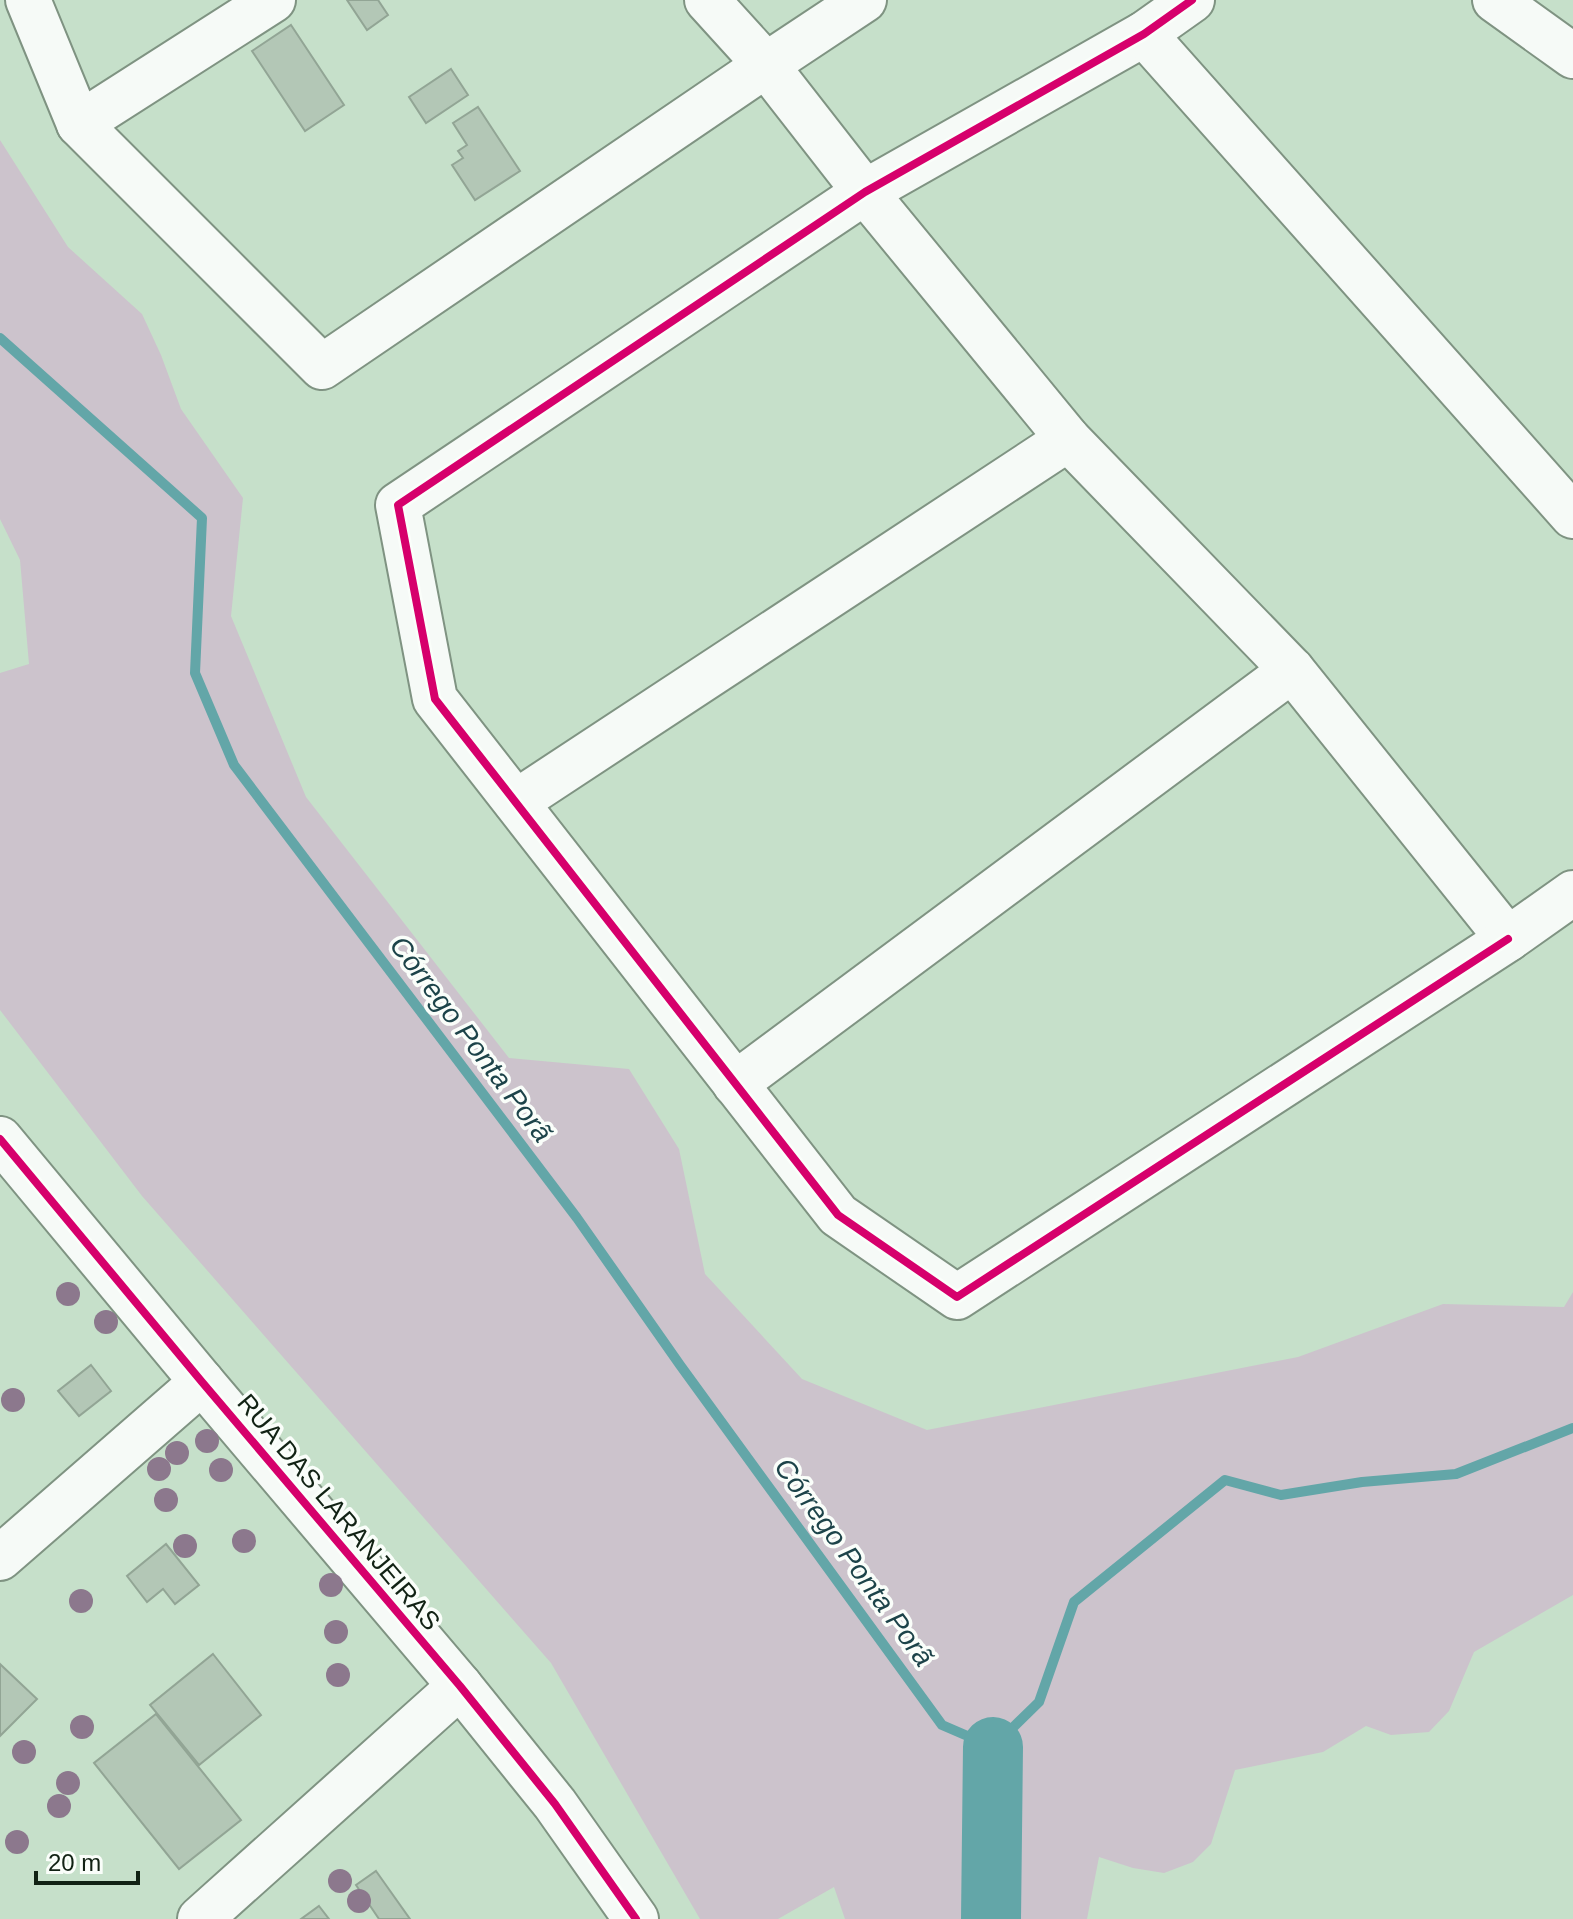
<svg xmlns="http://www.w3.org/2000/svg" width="1573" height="1919" viewBox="0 0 1573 1919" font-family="Helvetica,sans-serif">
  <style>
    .green { fill: #ccc3cc }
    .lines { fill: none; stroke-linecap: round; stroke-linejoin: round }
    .stream { stroke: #63a6a8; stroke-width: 10 }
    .river { stroke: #63a6a8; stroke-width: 60 }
    .building { fill: #b3c7b6; stroke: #92a595; stroke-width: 2 }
    .minor-casing { stroke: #7f9382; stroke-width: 48 }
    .minor { stroke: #f6faf7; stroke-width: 44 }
    .cycleway-casing { stroke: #fafefa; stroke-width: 13 }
    .cycleway { stroke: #d6006c; stroke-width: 8 }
    .tree { fill: #8c788d }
    .labels { text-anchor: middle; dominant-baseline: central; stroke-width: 7; stroke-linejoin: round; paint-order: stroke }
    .street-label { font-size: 26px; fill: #112214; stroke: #fafefa }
    .water-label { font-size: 28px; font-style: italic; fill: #1c4349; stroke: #fafefa }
  </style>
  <rect width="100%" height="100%" fill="#c6e0ca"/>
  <!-- green -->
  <path class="green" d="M0,140L68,247L142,314L161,355L181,409L243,498L231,616L306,797L509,1058L629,1069L679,1149L705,1274L802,1379L927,1430L1298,1357L1443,1304L1564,1307L1573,1292V1595L1474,1652L1449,1711L1429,1732L1391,1735L1366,1726L1323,1752L1235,1770L1211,1844L1193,1862L1164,1873L1133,1868L1099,1857L1087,1919H845L834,1887L778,1919H700L551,1663L142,1196L0,1010V673L29,664L20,560L0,519Z"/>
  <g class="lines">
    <!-- stream -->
    <path class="stream" d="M0,338L202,518L195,673L234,765L577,1218L680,1365L942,1725L993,1747L1039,1702L1074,1602L1225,1480L1281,1495L1362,1482L1456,1474L1573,1428"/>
    <!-- river -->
    <path class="river" d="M991,1919L993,1747"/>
  </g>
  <!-- building -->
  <g class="building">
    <path d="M347,0H378L388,15L367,30Z"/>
    <path d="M291,25L344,105L305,131L252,51Z"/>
    <path d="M451,69L468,95L426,123L409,97Z"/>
    <path d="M478,107L520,171L475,200L452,165L463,158L458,151L467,145L453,123Z"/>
    <path d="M91,1365L111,1391L79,1416L58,1391Z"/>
    <path d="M166,1544L199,1585L175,1604L163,1589L147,1602L127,1576Z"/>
    <path d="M213,1654L261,1715L199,1765L150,1705Z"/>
    <path d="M0,1664L37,1699L0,1736Z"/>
    <path d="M156,1714L241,1820L179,1869L94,1763Z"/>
    <path d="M376,1871L410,1919H379L356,1885Z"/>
    <path d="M319,1906L329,1919H301Z"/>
  </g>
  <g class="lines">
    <!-- minor casing -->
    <g class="minor-casing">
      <g id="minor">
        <path d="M28,0L79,124L322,367L766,65L864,0"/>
        <path d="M707,0L766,65L865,192L1068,439L1292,670L1508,939L1573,893"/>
        <path d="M1192,0L1144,34L865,192L398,505L435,699L838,1215L957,1297L1508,939"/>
        <path d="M1495,0L1573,56"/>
        <path d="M1144,34L1573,516"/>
        <path d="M79,124L273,0"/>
        <path d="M516,802L1068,439"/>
        <path d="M735,1084L1292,670"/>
        <path d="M0,1139L202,1382L460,1686L555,1804L636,1919"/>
        <path d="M0,1558L202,1382"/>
        <path d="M200,1919L460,1686"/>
      </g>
    </g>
    <!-- minor -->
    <use href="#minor" class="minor"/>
    <!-- cycleway casing -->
    <g class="cycleway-casing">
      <g id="cycleway">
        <path d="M1192,0L1144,34L865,192L398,505L435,699L838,1215L957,1297L1508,939"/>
        <path d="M0,1139L202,1382L460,1686L555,1804L636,1919"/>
      </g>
    </g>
    <!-- cycleway -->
    <use href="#cycleway" class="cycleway"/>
  </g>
  <!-- trees -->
  <g class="tree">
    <circle cx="68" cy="1294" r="12"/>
    <circle cx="106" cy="1322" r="12"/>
    <circle cx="13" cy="1400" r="12"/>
    <circle cx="207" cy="1441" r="12"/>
    <circle cx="177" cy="1453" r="12"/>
    <circle cx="159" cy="1469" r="12"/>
    <circle cx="221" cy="1470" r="12"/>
    <circle cx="166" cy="1500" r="12"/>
    <circle cx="244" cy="1541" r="12"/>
    <circle cx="185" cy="1546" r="12"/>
    <circle cx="331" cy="1585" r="12"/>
    <circle cx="81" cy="1601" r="12"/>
    <circle cx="336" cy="1632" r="12"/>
    <circle cx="338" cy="1675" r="12"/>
    <circle cx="82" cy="1727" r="12"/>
    <circle cx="24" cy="1752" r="12"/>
    <circle cx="68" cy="1783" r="12"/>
    <circle cx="59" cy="1806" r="12"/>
    <circle cx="17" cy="1842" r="12"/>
    <circle cx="340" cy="1881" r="12"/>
    <circle cx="359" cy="1901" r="12"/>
  </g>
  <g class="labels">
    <!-- street labels -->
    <g class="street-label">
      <text transform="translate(339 1512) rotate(50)">RUA DAS LARANJEIRAS</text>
    </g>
    <!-- water labels -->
    <g class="water-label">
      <text transform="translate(471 1039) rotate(53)">Córrego Ponta Porã</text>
      <text transform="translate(854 1562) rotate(54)">Córrego Ponta Porã</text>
    </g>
  </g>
  <!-- scale -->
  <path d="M36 1871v12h102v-12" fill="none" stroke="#112214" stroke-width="4"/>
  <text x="48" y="1871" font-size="24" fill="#112214" stroke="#fafefa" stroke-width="6" paint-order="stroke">20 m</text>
</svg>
